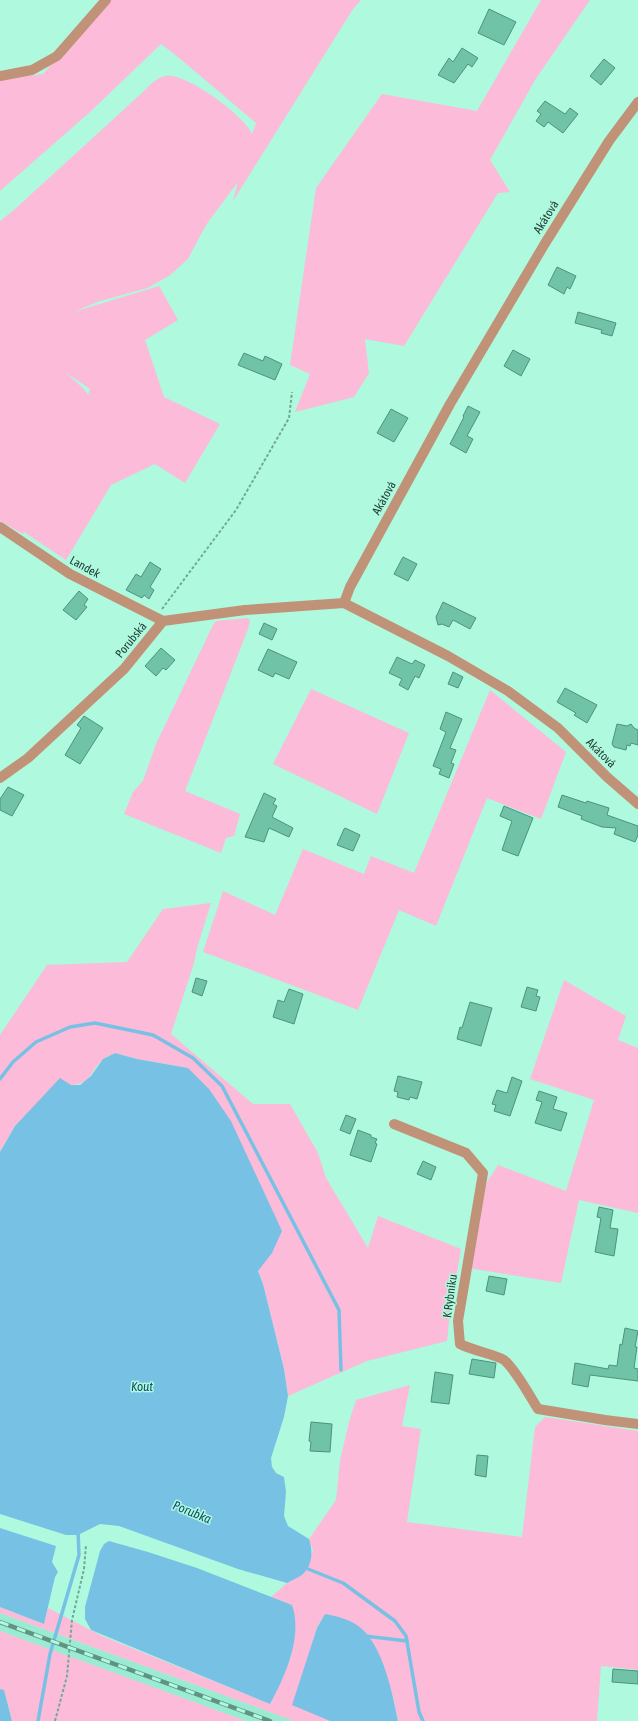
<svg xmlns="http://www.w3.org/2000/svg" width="638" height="1721" viewBox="0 0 638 1721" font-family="'Asap Condensed',sans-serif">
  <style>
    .built { fill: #99ecd1 }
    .green { fill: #fcbbd8; fill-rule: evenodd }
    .water { fill: #77c1e5 }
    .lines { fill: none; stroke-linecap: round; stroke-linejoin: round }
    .stream { stroke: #77c1e5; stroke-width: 3.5 }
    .building { fill: #71c3a8; stroke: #4b937d }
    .path { stroke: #71a995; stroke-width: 2; stroke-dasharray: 3 2; stroke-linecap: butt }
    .minor { stroke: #c09278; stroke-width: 10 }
    .rail-casing { stroke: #619382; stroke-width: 4.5 }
    .rail { stroke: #aff9df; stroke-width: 3; stroke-dasharray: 9; stroke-linecap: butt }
    .labels { text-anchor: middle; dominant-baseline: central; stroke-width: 3; stroke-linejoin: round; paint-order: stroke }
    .street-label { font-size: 12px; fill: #1e3c32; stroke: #aff9df }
    .water-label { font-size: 13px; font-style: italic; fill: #134f68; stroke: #aff9df }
  </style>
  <rect width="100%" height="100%" fill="#aff9df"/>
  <!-- built -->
  <path class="built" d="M0,1613L73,1640L294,1721H246L67,1656L0,1631Z"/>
  <!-- green -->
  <g class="green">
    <path d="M107,0H361L353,9L233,201L238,182L208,222L200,236L188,259L169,276L147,288L97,302L73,312L159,286L178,320L145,340L164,397L220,424L185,483L155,464L111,485L66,560L24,532L23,534L0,521V221L15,209L143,92C149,86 156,78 165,76C186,72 245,116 252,134L256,123L178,57L161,44L90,112L0,191V80L43,74ZM65,372L90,389L88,395L84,389Z"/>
    <path d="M541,0H590L535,80L490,160L510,192L498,193L404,346L365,339L369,373L354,397L295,412L310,374L290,365L316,188L382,94L477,111Z"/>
    <path d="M248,618L250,621L248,629L185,791L240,814L234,836L226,838L221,853L124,814L133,792L143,781L156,744L213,625L216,621Z"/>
    <path d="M311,689L409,733L377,814L273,764Z"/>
    <path d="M490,690L566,752L541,819L487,798L436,926L399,910L358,1010L203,952L223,891L275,915L303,849L364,874L371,856L414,873Z"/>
    <path d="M211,903L197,948L194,963L171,1034L253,1104H290L318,1153L326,1178L368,1248L378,1216L461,1249L450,1312L447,1341L367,1361L288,1396L284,1369L263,1284L258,1270L272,1253L188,1068L137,1059L115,1053C112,1055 107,1056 104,1059C90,1069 93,1084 71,1085L15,1126L0,1152V1035L47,965L127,962L163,909Z"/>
    <path d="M564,980L626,1016L618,1040L638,1048V1213L579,1200L561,1283L468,1268L487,1182L498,1165L566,1191L594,1100L530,1079Z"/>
    <path d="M410,1385L402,1426L421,1429L407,1522L522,1537L535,1427L545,1417L638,1431V1670L601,1666L597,1721H398L392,1693L325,1614L317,1628L293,1705L330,1721H294L0,1613V1607L44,1624L48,1608L102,1636L270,1704L291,1657L292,1605L271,1597L287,1583L302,1575L313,1551L309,1539L336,1500L340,1461L349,1422L356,1400Z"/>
    <path d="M0,1631L246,1721H12L4,1691L0,1689Z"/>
  </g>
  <!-- water -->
  <g class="water">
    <path d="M115,1053L137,1059L188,1068L209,1089L231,1121L282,1231L272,1253L258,1271L263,1284L284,1369L288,1396L284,1417L271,1458L272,1467L276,1473L284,1477L286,1492L284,1516L288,1526L309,1539C313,1551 313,1565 302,1575C298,1578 292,1580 287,1583L238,1569L119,1526L100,1524L78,1535H66L0,1514V1152L15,1126L60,1078L71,1085H80L91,1076L103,1059Z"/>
    <path d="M0,1528L56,1546L52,1562L58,1572L55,1577L44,1624L0,1607Z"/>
    <path d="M109,1541L148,1552L197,1568L292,1605C303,1637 285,1676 270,1704L91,1630L85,1619V1607L100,1551L104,1544Z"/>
    <path d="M325,1614C336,1616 348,1619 357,1625C383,1643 392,1692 398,1721H330L292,1705L317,1628Z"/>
    <path d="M0,1689L4,1690L12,1721H0Z"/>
  </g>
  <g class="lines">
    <!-- stream -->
    <g class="stream">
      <path d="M0,1079L13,1062L36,1042L70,1027L95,1023L153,1035L193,1058L222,1086L339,1310L341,1370"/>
      <path d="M303,1567L343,1583L395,1621L406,1636L419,1712L423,1721"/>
      <path d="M365,1636L407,1641"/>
      <path d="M38,1721L50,1654L79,1555L78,1531"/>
    </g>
  </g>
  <!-- building -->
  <g class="building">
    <path d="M489,9L516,22L504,45L478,33Z"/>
    <path d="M462,48L478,58L472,67L468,64L454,83L438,75L449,58L453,62Z"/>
    <path d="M604,59L615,68L601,85L590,76Z"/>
    <path d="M545,101L565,114L570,108L578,114L563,133L548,122L544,127L536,121L541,114L537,111Z"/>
    <path d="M557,267L576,276L570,289L567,287L564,294L548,285Z"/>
    <path d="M578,312L616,323L612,336L601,333L602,330L575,323Z"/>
    <path d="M513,350L530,359L521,376L504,366Z"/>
    <path d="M244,353L263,361L265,356L282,364L275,380L238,365Z"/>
    <path d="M468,406L480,412L467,436L473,439L466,453L450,444L464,417L463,416Z"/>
    <path d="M391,409L408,418L394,442L377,433Z"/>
    <path d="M403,557L417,564L408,581L394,574Z"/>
    <path d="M150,562L161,569L150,587L154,590L149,599L144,595L142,598L126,590L136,574L141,577Z"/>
    <path d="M79,591L88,599L84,605L87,607L76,620L63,610Z"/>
    <path d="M443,602L476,618L470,629L453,620L449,627L442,624L438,625L436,617Z"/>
    <path d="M264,623L277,629L272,640L259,634Z"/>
    <path d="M161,648L175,660L166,670L163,668L156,676L145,666Z"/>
    <path d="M268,649L297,662L289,679L275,673L273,677L258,670Z"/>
    <path d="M397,657L412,664L415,660L425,665L419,678L415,676L408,690L399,685L402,679L389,673Z"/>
    <path d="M453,672L463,677L458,688L448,684Z"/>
    <path d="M565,688L597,705L587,723L574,715L576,713L557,702Z"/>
    <path d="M446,712L462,719L450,748L456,750L451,763L454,764L449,778L439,774L441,769L433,766L446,732L440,729Z"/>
    <path d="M84,716L103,728L80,764L65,755L81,728L77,725Z"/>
    <path d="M617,724L627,726L631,724L634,728L638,730V745L631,743L630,746L627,745L626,750L614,747L612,744Z"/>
    <path d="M8,787L24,795L12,816L0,810V799Z"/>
    <path d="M264,793L276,799L273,804L277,806L272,817L293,828L289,837L269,828L264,842L245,837Z"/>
    <path d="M562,795L586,803L587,801L609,808L607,815L638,826V835L635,842L614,834L616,828L602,827L581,819L582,816L558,807Z"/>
    <path d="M504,806L533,818L518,856L502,850L512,821L500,816Z"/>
    <path d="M345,828L360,835L353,851L337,845L344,829Z"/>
    <path d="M196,978L207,981L202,996L192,992Z"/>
    <path d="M527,987L538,990L536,996L540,997L536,1011L521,1007Z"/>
    <path d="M289,989L303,994L294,1024L273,1017L278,1000L284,1002Z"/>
    <path d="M470,1002L492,1008L481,1046L457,1039L460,1027L462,1028Z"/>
    <path d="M398,1076L422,1082L417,1099L410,1097L409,1100L397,1097L398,1092L394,1091Z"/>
    <path d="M512,1077L522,1081L510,1116L494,1111L496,1105L492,1104L497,1090L507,1093Z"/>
    <path d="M539,1091L557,1097L553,1109L567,1113L561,1131L535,1123L542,1102L536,1100Z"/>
    <path d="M346,1115L356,1119L350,1134L340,1130Z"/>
    <path d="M358,1130L371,1135V1137L377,1139L375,1143L377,1144L371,1162L350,1155Z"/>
    <path d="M423,1161L436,1167L431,1180L417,1174Z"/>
    <path d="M599,1207L613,1210L610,1228L618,1229L614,1256L595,1252L601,1218L597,1217Z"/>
    <path d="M489,1276L507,1279L504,1295L486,1291Z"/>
    <path d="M625,1328L638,1331L635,1347H637L634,1368L638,1369V1381L590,1375L588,1387L572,1384L575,1363L608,1369L609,1365L617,1366L620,1344L622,1345Z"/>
    <path d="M472,1359L496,1363L494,1378L469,1374Z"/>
    <path d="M435,1372L453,1375L449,1404L431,1402Z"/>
    <path d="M311,1422L332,1424L330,1452L310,1451L311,1442L309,1441Z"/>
    <path d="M477,1455L488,1456L486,1477L475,1475Z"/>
    <path d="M613,1669L638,1671V1684L612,1682Z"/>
  </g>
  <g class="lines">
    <!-- path -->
    <g class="path">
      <path d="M162,609L236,510L289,418L292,392"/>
      <path d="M55,1721L67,1676L72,1620L84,1569L86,1545"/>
    </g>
    <!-- minor -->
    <g class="minor">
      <path d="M0,76L32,70L57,56L106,0"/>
      <path d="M0,527L70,574L163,621"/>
      <path d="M344,603L350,587L450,404L544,245L609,141L638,102"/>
      <path d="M344,603L448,656L508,691L558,728L607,777L638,804"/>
      <path d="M0,778L28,758L124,669L163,621L245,610L344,603"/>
      <path d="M394,1124L466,1153L483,1173L458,1321L460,1344C471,1350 497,1355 504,1360C516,1370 529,1395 538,1409L605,1420L638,1424"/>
    </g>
    <!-- rail casing -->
    <g class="rail-casing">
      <path id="rail" d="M0,1622L270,1721"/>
    </g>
    <!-- rail -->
    <use href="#rail" class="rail"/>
  </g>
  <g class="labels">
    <!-- street labels -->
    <g class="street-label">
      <text transform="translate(546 217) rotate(-58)">Akátová</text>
      <text transform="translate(384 498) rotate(-61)">Akátová</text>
      <text transform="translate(85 567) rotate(29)">Landek</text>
      <text transform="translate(131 640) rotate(-51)">Porubská</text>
      <text transform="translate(601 753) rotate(45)">Akátová</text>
      <text transform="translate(450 1296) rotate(-82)">K Rybníku</text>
    </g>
    <!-- water labels -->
    <g class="water-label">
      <text x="142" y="1386">Kout</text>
      <text transform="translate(192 1512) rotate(22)">Porubka</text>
    </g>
  </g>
</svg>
